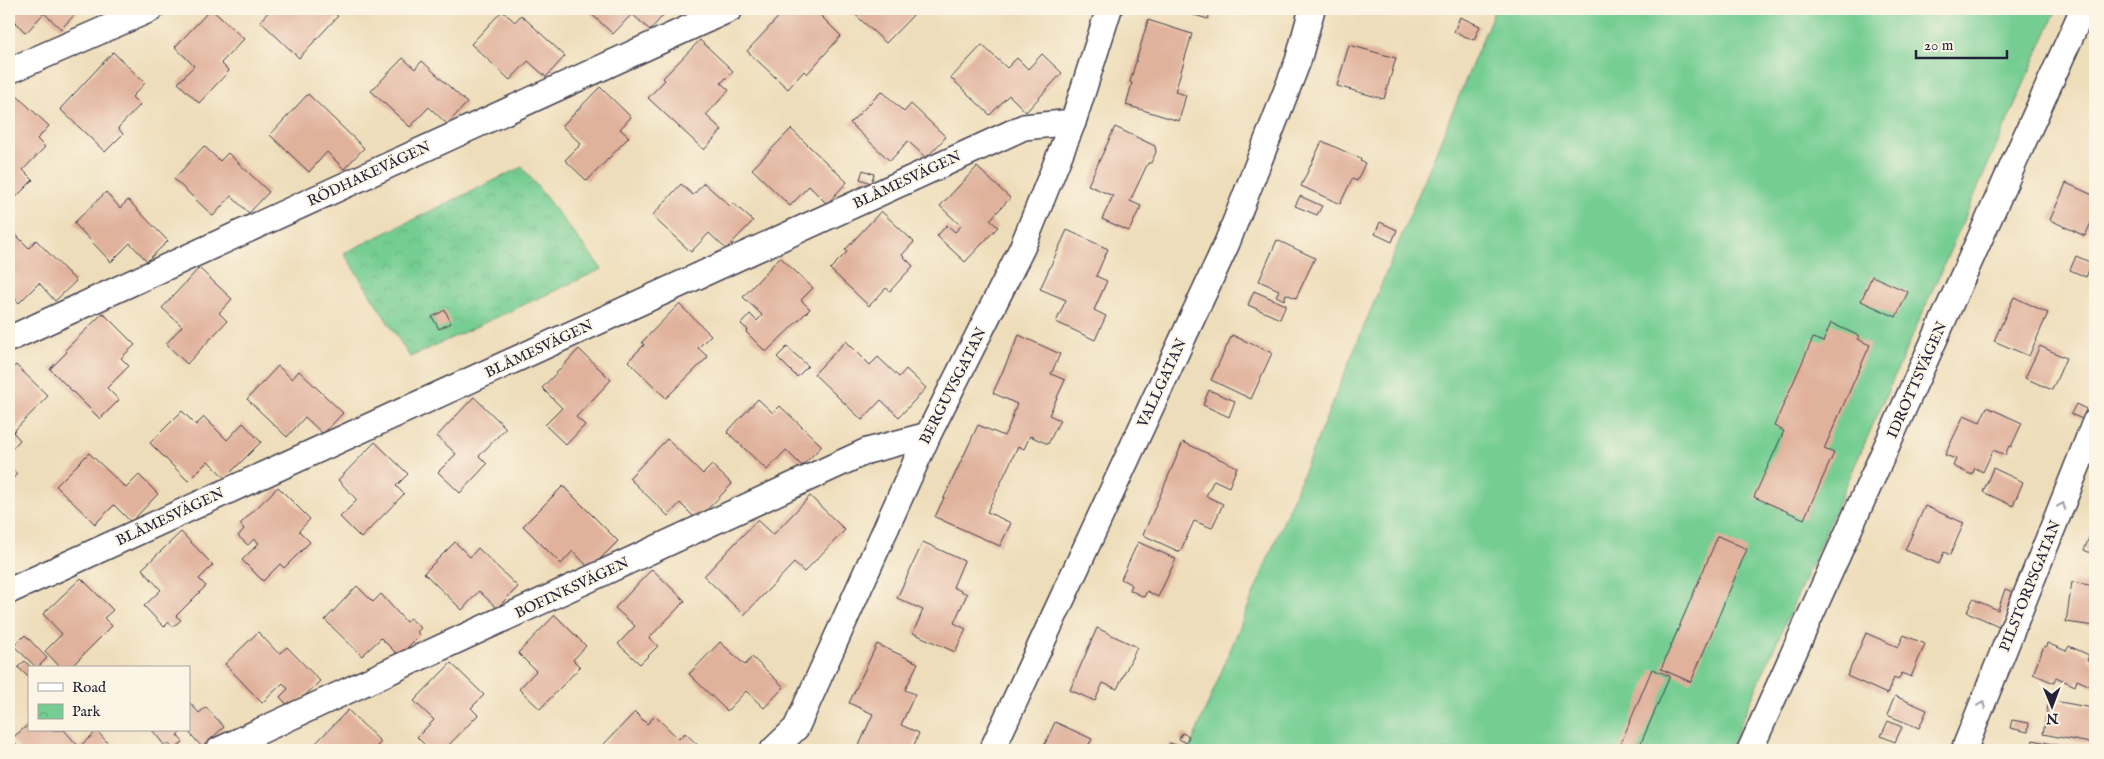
<svg xmlns="http://www.w3.org/2000/svg" width="2104" height="759" viewBox="0 0 2104 759" font-family="'IM FELL English',serif">
  <style>
    .green { fill: #75cd93; stroke: #4c7867 }
    .park { fill: url(#park-crowns); stroke: #4c7867 }
    .building { fill: #e0b19b }
    .lines { fill: none; stroke-linecap: round; stroke-linejoin: round }
    .street-casing { stroke: #413e4e; stroke-width: 28 }
    .street { stroke: #fff; stroke-width: 25 }
    .oneway { stroke: #9c9ca7 }
    .labels { text-anchor: middle; dominant-baseline: central; stroke-width: 4; stroke-linejoin: round; paint-order: stroke }
    .street-label { font-size: 15px; fill: #22223b; stroke: #fcf5e5 }
  </style>
  <defs>
    <pattern id="park-crowns" width="20" height="18" patternUnits="userSpaceOnUse" patternTransform="scale(1.25)"><rect width="20" height="18" fill="#75cd93"/><path d="M2 6a3 3 0 1 1 6 0M12 15a3 3 0 1 1 6 0" fill="none" stroke="#65b080"/></pattern>
  </defs>
  <rect width="100%" height="100%" fill="#fcf5e5"/>
  <filter id="ink" filterUnits="userSpaceOnUse"><feTurbulence type="fractalNoise" baseFrequency=".02" numOctaves="2"/><feDisplacementMap in="SourceGraphic" scale="10" xChannelSelector="R" yChannelSelector="G"/><feConvolveMatrix kernelMatrix="1 2 1 2 8 2 1 2 1" color-interpolation-filters="sRGB"/></filter>
  <filter id="wash" filterUnits="userSpaceOnUse"><feTurbulence type="fractalNoise" baseFrequency=".0096" numOctaves="4" result="noise"/><feDisplacementMap in="SourceGraphic" scale="20" xChannelSelector="R" yChannelSelector="G"/><feGaussianBlur stdDeviation="1.12" result="paint"/><feColorMatrix in="noise" values="0 0 0 0 0 0 0 0 0 0 0 0 0 0 0 0 0 1.4 0 .05"/><feComposite in="paint" operator="in"/></filter>
  <g filter="url(#wash)">
    <rect width="100%" height="100%" fill="#eeddba"/>
    <!-- green -->
    <path class="green" d="M1495,9H2057L1729,750H1189Z"/>
    <!-- park -->
    <path class="park" d="M522,167L602,269L410,357L344,253Z"/>
    <g id="blocks">
      <!-- building -->
      <g class="building">
        <path d="M9,9H80L61,29L44,13L26,33L9,16Z"/>
        <path d="M211,9L244,39L221,63L229,71L199,103L178,83L194,66L175,47Z"/>
        <path d="M271,9H330L338,16L299,58L260,21Z"/>
        <path d="M586,9H669L650,30L632,14L613,34Z"/>
        <path d="M786,9H814L841,36L807,74L804,71L788,89L747,51Z"/>
        <path d="M849,9H919L886,43Z"/>
        <path d="M1180,9H1211L1208,19L1180,11Z"/>
        <path d="M502,11L515,22L521,15L565,56L546,77L528,61L510,80L471,44Z"/>
        <path d="M1460,17L1480,26L1474,40L1454,32Z"/>
        <path d="M1148,20L1192,34L1175,92L1186,95L1179,121L1126,105L1132,83L1130,82Z"/>
        <path d="M700,40L733,71L721,83L729,90L706,115L722,130L704,150L648,98L665,80L663,78Z"/>
        <path d="M982,45L1007,68L1017,58L1028,69L1042,54L1062,73L1026,112L1009,95L990,115L951,78Z"/>
        <path d="M1349,45L1396,58L1384,99L1337,86Z"/>
        <path d="M113,52L145,83L132,97L140,105L118,128L123,134L105,152L60,109Z"/>
        <path d="M403,58L415,69L422,61L467,103L447,124L429,107L410,127L371,91Z"/>
        <path d="M600,87L631,117L620,129L629,137L587,181L565,160L581,144L562,126Z"/>
        <path d="M882,91L904,112L911,104L946,137L926,158L908,141L890,161L850,123Z"/>
        <path d="M308,94L364,148L344,169L327,152L309,172L270,135Z"/>
        <path d="M16,95L49,126L37,139L45,147L23,170L33,180L15,198L9,193V103Z"/>
        <path d="M2095,111V131L2088,128Z"/>
        <path d="M1115,127L1155,146L1156,152L1151,163H1148L1130,201L1141,206L1129,231L1102,219L1113,196L1088,185Z"/>
        <path d="M791,129L847,182L827,204L809,186L790,206L752,169Z"/>
        <path d="M1322,141L1361,159L1360,161L1365,163L1357,181L1352,179L1340,204L1301,186Z"/>
        <path d="M204,146L220,161L228,153L269,192L249,213L231,196L213,216L174,179Z"/>
        <path d="M977,167L1010,198L990,220L998,227L965,262L937,236L947,225L955,232L961,226L940,206Z"/>
        <path d="M863,170L874,174L871,183L860,179Z"/>
        <path d="M704,183L730,206L733,203L753,221L726,249L709,233L691,252L652,216L681,184L693,195Z"/>
        <path d="M2066,183L2095,196V214L2085,236L2050,220Z"/>
        <path d="M106,192L120,208L128,200L168,241L147,261L130,243L111,262L74,223Z"/>
        <path d="M1300,196L1322,206L1317,215L1295,206Z"/>
        <path d="M881,211L914,242L902,255L913,266L890,291L886,288L869,306L830,269L847,252L845,250Z"/>
        <path d="M1380,222L1397,230L1392,242L1375,234Z"/>
        <path d="M1067,230L1108,249L1096,276L1107,281L1094,310L1106,316L1095,340L1056,322L1066,300L1040,289Z"/>
        <path d="M14,233L29,248L36,240L76,281L55,301L39,283L19,303L9,292V238Z"/>
        <path d="M1277,240L1315,258L1296,298L1286,294L1284,300L1276,296L1279,290L1259,281Z"/>
        <path d="M2076,256L2092,263L2086,277L2070,270Z"/>
        <path d="M780,257L813,288L801,300L810,309L766,352L746,332L748,330L741,324L750,314L757,321L762,315L743,297Z"/>
        <path d="M199,268L232,299L219,313L227,321L187,364L166,344L182,326L162,308Z"/>
        <path d="M1872,276L1908,292L1896,317L1861,301Z"/>
        <path d="M1254,291L1286,305L1280,319L1248,305Z"/>
        <path d="M2014,297L2048,313L2029,356L1994,341Z"/>
        <path d="M679,304L711,335L698,348L708,357L666,398L628,361L644,345L642,342Z"/>
        <path d="M445,310L451,323L439,329L432,317Z"/>
        <path d="M103,313L135,345L121,358L129,366L107,388L119,400L100,419L50,369L67,352L65,350Z"/>
        <path d="M1831,323L1859,336L1857,339L1870,345L1824,449L1834,453L1804,519L1754,497L1784,431L1774,426L1813,338L1823,342Z"/>
        <path d="M1019,335L1060,354L1051,374L1065,380L1049,415L1060,420L1048,444L1030,436L1024,449L1018,446L987,512L1011,523L1000,546L935,517L978,425L1004,436L1009,426L1017,404L993,393Z"/>
        <path d="M1232,335L1272,353L1251,399L1211,380Z"/>
        <path d="M846,341L870,365L878,357L899,377L906,369L926,388L899,417L881,400L862,420L814,374Z"/>
        <path d="M2040,346L2066,358L2052,390L2025,378Z"/>
        <path d="M787,347L808,366L797,377L777,357Z"/>
        <path d="M579,349L611,380L576,417L585,425L566,445L545,425L562,408L542,388Z"/>
        <path d="M16,365L48,396L13,432L20,440L9,452V372Z"/>
        <path d="M278,366L292,379L299,371L343,413L323,434L305,417L287,437L247,399Z"/>
        <path d="M1209,390L1235,401L1229,417L1203,405Z"/>
        <path d="M474,397L506,428L479,456L487,464L460,493L438,472L456,454L437,436Z"/>
        <path d="M758,399L773,413L780,406L822,446L802,466L786,450L767,470L727,432Z"/>
        <path d="M2076,404L2086,409L2082,419L2071,414Z"/>
        <path d="M1987,407L2022,423L2011,447L2009,446L2005,455L1993,450L1983,472L1975,468L1972,475L1953,466L1956,459L1945,455L1964,415L1980,422Z"/>
        <path d="M182,411L196,425L204,417L227,440L243,423L261,442L225,478L208,461L188,481L150,443Z"/>
        <path d="M667,439L703,474L712,465L732,484L697,520L680,503L668,516L629,478Z"/>
        <path d="M375,442L408,474L396,486L404,494L361,538L340,517L357,500L338,480Z"/>
        <path d="M1183,442L1237,467L1229,487L1214,480L1206,496L1223,504L1212,528L1194,521L1180,552L1143,535Z"/>
        <path d="M89,453L126,488L139,475L158,494L131,522L114,505L95,524L56,486Z"/>
        <path d="M9,465L17,474L9,483Z"/>
        <path d="M1993,468L2023,482L2013,506L1983,492Z"/>
        <path d="M563,486L618,541L590,569L573,551L561,564L523,526Z"/>
        <path d="M278,487L310,519L299,531L310,542L284,568L280,564L263,581L242,560L259,543L254,539L248,545L238,536L244,529L240,524Z"/>
        <path d="M810,496L845,530L804,572L794,563L744,615L704,576L757,520L773,535Z"/>
        <path d="M1925,506L1964,523L1950,555L1944,552L1939,564L1905,550Z"/>
        <path d="M2095,523V555L2084,550Z"/>
        <path d="M181,532L213,565L199,579L206,586L176,616L181,620L173,627L169,622L164,627L144,606L161,590L142,569Z"/>
        <path d="M1718,536L1747,549L1691,682L1661,669Z"/>
        <path d="M455,542L470,557L478,548L518,587L497,608L479,591L462,610L424,573Z"/>
        <path d="M923,542L964,561L953,587L967,594L954,623L966,629L955,652L913,633L923,610L897,598Z"/>
        <path d="M1138,542L1176,559L1158,597L1147,591L1144,597L1130,590L1132,585L1121,579Z"/>
        <path d="M652,569L685,601L649,638L658,646L640,664L618,644L635,626L615,608Z"/>
        <path d="M81,578L113,610L104,618L112,626L70,668H61L45,651L62,634L43,614Z"/>
        <path d="M2072,582L2095,586V626L2066,622Z"/>
        <path d="M357,586L373,602L381,594L406,622L410,618L421,628L417,632L420,635L399,656L381,638L362,656L325,620Z"/>
        <path d="M2005,589L2013,592L2001,627L1967,612L1973,599L1998,610Z"/>
        <path d="M555,615L586,646L573,660L580,667L540,709L519,689L536,671L518,653Z"/>
        <path d="M1097,628L1137,647L1117,689L1103,683L1095,701L1070,690Z"/>
        <path d="M258,632L279,654L287,647L320,681L291,709L280,697L288,689L283,683L262,703L225,664Z"/>
        <path d="M1866,633L1898,647L1904,635L1925,644L1911,677L1902,673L1898,680L1894,678L1887,694L1847,676Z"/>
        <path d="M25,635L47,658L37,668L14,646Z"/>
        <path d="M720,642L745,665L752,657L784,687L764,708L746,691L727,711L689,674Z"/>
        <path d="M2047,643L2066,651L2069,646L2089,655L2087,660L2095,664V688L2077,680L2075,686L2056,677L2054,683L2033,674L2044,646L2046,647Z"/>
        <path d="M877,644L918,663L905,690L915,694L901,725L919,733L912,750H857L873,714L849,703Z"/>
        <path d="M25,661L31,668H29L28,677L18,667Z"/>
        <path d="M451,663L484,695L471,708L478,715L444,750H430L417,737L434,720L414,701Z"/>
        <path d="M1652,669L1670,676L1638,750H1618Z"/>
        <path d="M1895,696L1927,710L1919,728L1887,715Z"/>
        <path d="M2049,700L2093,708L2090,724L2094,725L2090,743L2043,734Z"/>
        <path d="M189,702L199,713L206,707L224,727L202,747L187,730Z"/>
        <path d="M348,710L381,742L373,750H312L310,749Z"/>
        <path d="M635,712L647,724L655,716L679,739L685,733L703,750H608L603,745Z"/>
        <path d="M2012,720L2029,723L2028,732L2010,728Z"/>
        <path d="M1888,721L1902,727L1895,742L1881,736Z"/>
        <path d="M1055,722L1092,739L1086,750H1042Z"/>
        <path d="M29,724V730H64L79,747L97,731L114,750H21L11,739Z"/>
        <path d="M152,730H183L177,735L183,742L174,750L168,743L165,746Z"/>
        <path d="M1182,733L1189,736L1186,743L1179,739Z"/>
        <path d="M2033,740L2076,749V750H2031Z"/>
        <path d="M1170,743L1183,748L1182,750H1167Z"/>
      </g>
    </g>
  </g>
  <g filter="url(#ink)">
    <use href="#blocks" fill-opacity="0" stroke="#413e4e" stroke-width="1"/>
    <g class="lines">
      <!-- street casing -->
      <g class="street-casing">
        <g id="street">
          <path d="M9,71L151,9"/>
          <path d="M9,339L730,9"/>
          <path d="M9,591L1024,127L1073,122"/>
          <path d="M219,750L867,451L928,435"/>
          <path d="M773,750L796,728L928,435L1022,248L1073,122L1109,9"/>
          <path d="M992,750L1227,243L1298,61L1312,9"/>
          <path d="M1750,750L2083,9"/>
          <path d="M1964,750L2095,422"/>
        </g>
      </g>
      <!-- street -->
      <use href="#street" class="street"/>
    </g>
    <!-- one-way arrows -->
    <defs><path id="oneway-chevron" d="M-2-3.5L2.5 0L-2 3.5" fill="none" stroke-width="1.6" stroke-linecap="round" stroke-linejoin="round" transform="scale(1.25)"/></defs>
    <g class="oneway">
      <use href="#oneway-chevron" transform="translate(2062 506) rotate(-68)"/>
      <use href="#oneway-chevron" transform="translate(1982 705) rotate(-68)"/>
    </g>
  </g>
  <g class="labels">
    <!-- street labels -->
    <g class="street-label">
      <text transform="translate(369 174) rotate(-25)">RÖDHAKEVÄGEN</text>
      <text transform="translate(907 180) rotate(-25)">BLÅMESVÄGEN</text>
      <text transform="translate(539 349) rotate(-25)">BLÅMESVÄGEN</text>
      <text transform="translate(1917 380) rotate(-66)">IDROTTSVÄGEN</text>
      <text transform="translate(1162 383) rotate(-65)">VALLGATAN</text>
      <text transform="translate(953 386) rotate(-63)">BERGUVSGATAN</text>
      <text transform="translate(170 517) rotate(-25)">BLÅMESVÄGEN</text>
      <text transform="translate(2030 586) rotate(-68)">PILSTORPSGATAN</text>
      <text transform="translate(572 588) rotate(-25)">BOFINKSVÄGEN</text>
    </g>
  </g>
  <!-- margin -->
  <rect width="2104" height="759" fill="none" stroke="#fcf5e5" stroke-width="30"/>
  <!-- legend -->
  <rect x="28" y="666" width="162" height="65" fill="#fcf5e5" stroke="#a5a1a1"/>
  <rect x="38" y="683" width="25" height="8" fill="#ffffff" stroke="#a5a1a1"/>
  <text x="72" y="692" font-size="15" fill="#22223b">Road</text>
  <rect x="38" y="704" width="25" height="15" fill="url(#park-crowns)" stroke="#a5a1a1"/>
  <text x="72" y="716" font-size="15" fill="#22223b">Park</text>
  <!-- north arrow -->
  <g transform="translate(2052 706) rotate(179)" stroke="#fcf5e5" stroke-width="4" paint-order="stroke">
  <path d="M0-4L9 19L0 12L-9 19Z" fill="#22223b"/>
  <text y="-8" font-size="14" font-weight="bold" text-anchor="middle" fill="#22223b">N</text>
  </g>
  <!-- scale -->
  <path d="M1916 50v8h91v-8" fill="none" stroke="#22223b" stroke-width="2.5"/>
  <text x="1924" y="50" font-size="15" fill="#22223b" stroke="#fcf5e5" stroke-width="4" paint-order="stroke">20 m</text>
</svg>
